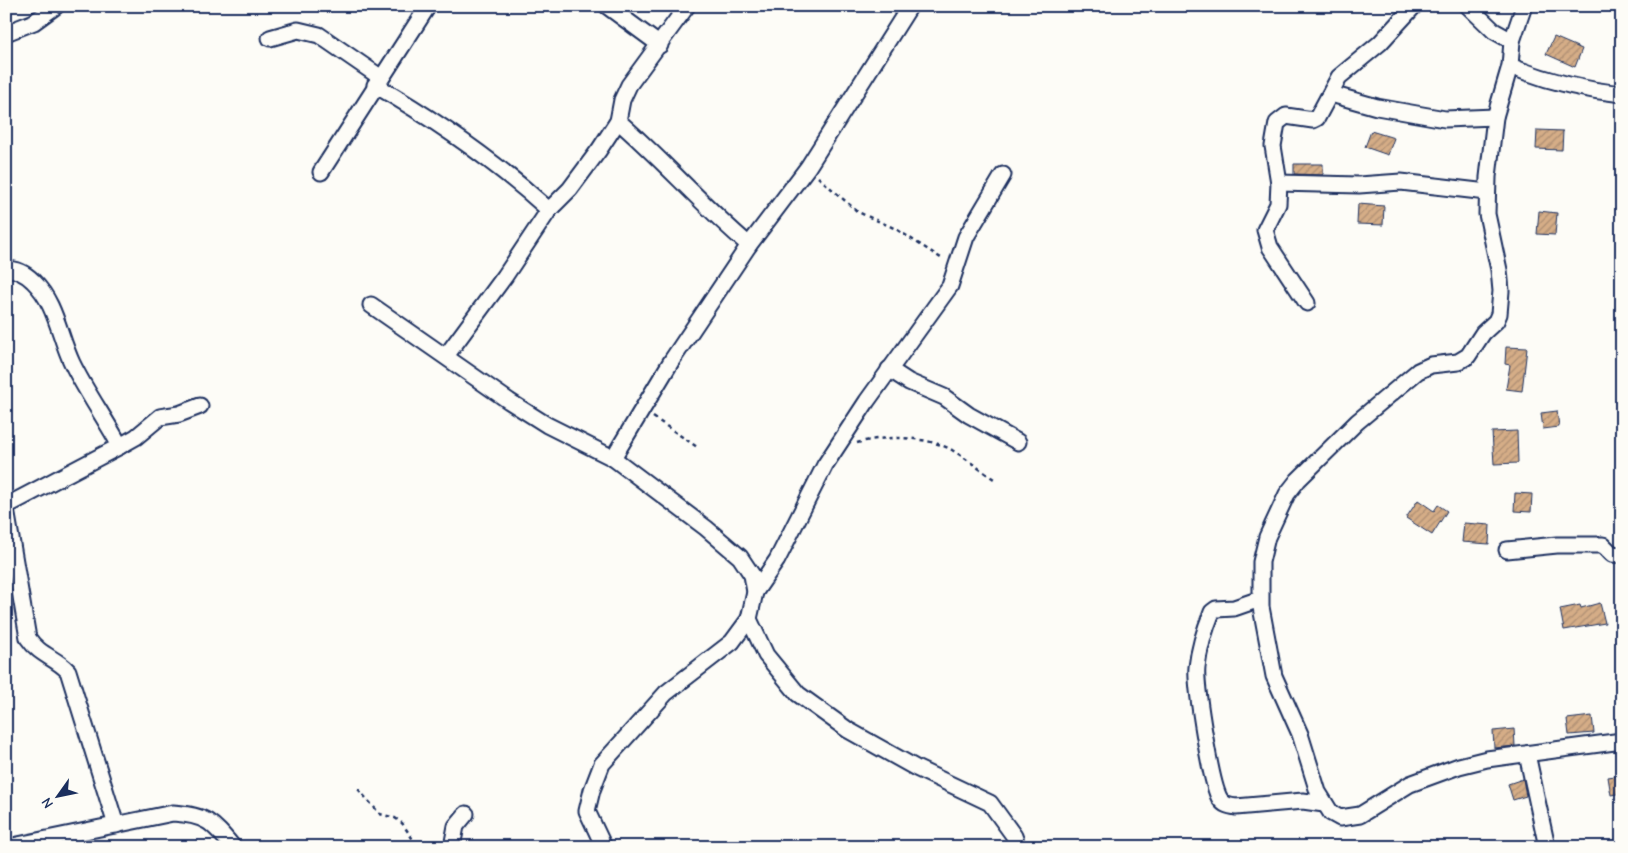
<svg xmlns="http://www.w3.org/2000/svg" width="1628" height="853" viewBox="0 0 1628 853" font-family="'Comic Neue',sans-serif">
  <style>
    .building { fill: url(#building-hatch); stroke: #1b2f5e }
    .lines { fill: none; stroke-linecap: round; stroke-linejoin: round }
    .minor-casing { stroke: #1b2f5e; stroke-width: 19 }
    .path { stroke: #1b2f5e; stroke-width: 2.5; stroke-dasharray: 4 4; stroke-linecap: butt }
    .minor { stroke: #fdfcf7; stroke-width: 15 }
  </style>
  <defs>
    <pattern id="building-hatch" width="6" height="6" patternUnits="userSpaceOnUse" patternTransform="scale(1.25)"><rect width="6" height="6" fill="#d5ad87"/><path d="M-1 1l2-2M0 6l6-6M5 7l2-2" fill="none" stroke="#ac8d72"/></pattern>
  </defs>
  <rect width="100%" height="100%" fill="#fdfcf7"/>
  <filter id="ink" filterUnits="userSpaceOnUse"><feTurbulence type="fractalNoise" baseFrequency=".02" numOctaves="2"/><feDisplacementMap in="SourceGraphic" scale="10" xChannelSelector="R" yChannelSelector="G"/><feConvolveMatrix kernelMatrix="1 2 1 2 8 2 1 2 1" color-interpolation-filters="sRGB"/></filter>
  <g filter="url(#ink)">
    <!-- building -->
    <g class="building">
      <path d="M1554,37L1582,49L1575,67L1546,54Z"/>
      <path d="M1537,130L1563,131L1562,150L1536,149Z"/>
      <path d="M1371,131L1394,138L1388,155L1365,147Z"/>
      <path d="M1294,164H1323V175L1294,174Z"/>
      <path d="M1358,204L1384,206L1383,225L1357,224Z"/>
      <path d="M1539,211L1557,213L1555,235L1537,234Z"/>
      <path d="M1506,347L1527,348L1522,391L1506,389L1510,365L1505,364Z"/>
      <path d="M1557,411L1559,427L1543,429L1541,413Z"/>
      <path d="M1517,431L1518,463L1494,464L1492,432Z"/>
      <path d="M1515,493L1532,494L1531,512L1514,511Z"/>
      <path d="M1418,500L1434,511L1438,505L1447,511L1432,535L1406,518Z"/>
      <path d="M1464,523L1490,525L1489,544L1462,542Z"/>
      <path d="M1600,603L1605,623L1564,630L1560,609L1580,605L1581,608Z"/>
      <path d="M1592,716L1594,733L1569,735L1567,719Z"/>
      <path d="M1514,729L1515,746L1494,748L1493,731Z"/>
      <path d="M1622,775V793L1611,795L1608,777Z"/>
      <path d="M1523,779L1526,796L1513,800L1508,784Z"/>
    </g>
    <g class="lines">
      <!-- minor casing -->
      <g class="minor-casing">
        <g id="minor">
          <path d="M607,6L660,45"/>
          <path d="M1468,6L1494,31L1512,41"/>
          <path d="M1524,6L1512,41L1510,66L1495,117L1488,177L1487,214L1499,270L1501,291L1499,314L1496,321L1483,333L1468,356L1458,362L1431,365L1418,371L1357,422L1298,480L1287,494L1267,537L1261,562V607L1274,676L1300,734L1318,792L1331,813L1340,818L1360,815L1410,784L1459,766L1487,759L1622,741"/>
          <path d="M6,33L34,22L56,6"/>
          <path d="M270,38L298,30L319,35L380,77"/>
          <path d="M1510,66C1547,81 1582,90 1622,94"/>
          <path d="M375,85C437,121 496,162 549,210"/>
          <path d="M1331,94L1377,107L1445,119L1495,117"/>
          <path d="M618,121C664,161 703,206 749,245"/>
          <path d="M321,172L428,6"/>
          <path d="M1279,183L1359,185L1401,182L1487,192"/>
          <path d="M6,269C16,269 26,274 33,281C56,303 59,336 72,363C86,392 105,418 120,446"/>
          <path d="M1307,303L1270,247L1265,230L1278,204L1279,183L1273,146L1277,123L1286,116L1313,120L1317,118L1339,77L1380,43L1414,6"/>
          <path d="M371,305L509,401L547,425L613,458L706,528L740,557L752,575L755,592L749,619L766,655L798,694L848,730L916,768L990,803L1014,836L1018,847"/>
          <path d="M446,356L505,276L549,210L570,189L599,150L618,121L622,100L629,85L687,6"/>
          <path d="M889,369L909,382L944,397L969,415L1018,442"/>
          <path d="M613,458L672,360L749,245L808,167L910,6"/>
          <path d="M6,506L120,446L136,437L160,417L179,414L200,406"/>
          <path d="M6,509L28,638C40,656 55,657 68,671L116,825"/>
          <path d="M1507,550L1557,545H1603L1612,554L1622,555"/>
          <path d="M755,592L777,560L825,465L867,401L950,286L966,237L1003,175"/>
          <path d="M1260,599L1234,608L1216,609L1212,612C1205,629 1199,649 1197,667C1195,685 1211,785 1220,799C1224,805 1229,806 1236,807L1303,801L1324,804"/>
          <path d="M1527,754L1547,847"/>
          <path d="M8,847L173,813C206,815 212,822 233,847"/>
          <path d="M452,847L456,826L466,814"/>
          <path d="M604,847L587,811L592,790L602,764L666,693L732,642L749,619"/>
        </g>
      </g>
      <!-- path -->
      <g class="path">
        <path d="M818,177L858,212L896,229L944,260"/>
        <path d="M653,417L697,447"/>
        <path d="M857,443C884,435 927,436 952,450C966,458 980,470 994,479"/>
        <path d="M358,789L380,814L395,818L402,823L418,847"/>
      </g>
      <!-- minor -->
      <use href="#minor" class="minor"/>
    </g>
  </g>
  <!-- margin -->
  <rect width="1628" height="853" fill="none" stroke="#fdfcf7" stroke-width="25"/>
  <rect x="12" y="12" width="1603" height="828" fill="none" stroke="#1b2f5e" stroke-width="2" filter="url(#ink)"/>
  <!-- north arrow -->
  <g transform="translate(58 796) rotate(237)" stroke="#fdfcf7" stroke-width="4" paint-order="stroke">
  <path d="M0-4L9 19L0 12L-9 19Z" fill="#1b2f5e"/>
  <text y="-8" font-size="14" font-weight="bold" text-anchor="middle" fill="#1b2f5e">N</text>
  </g>
</svg>
